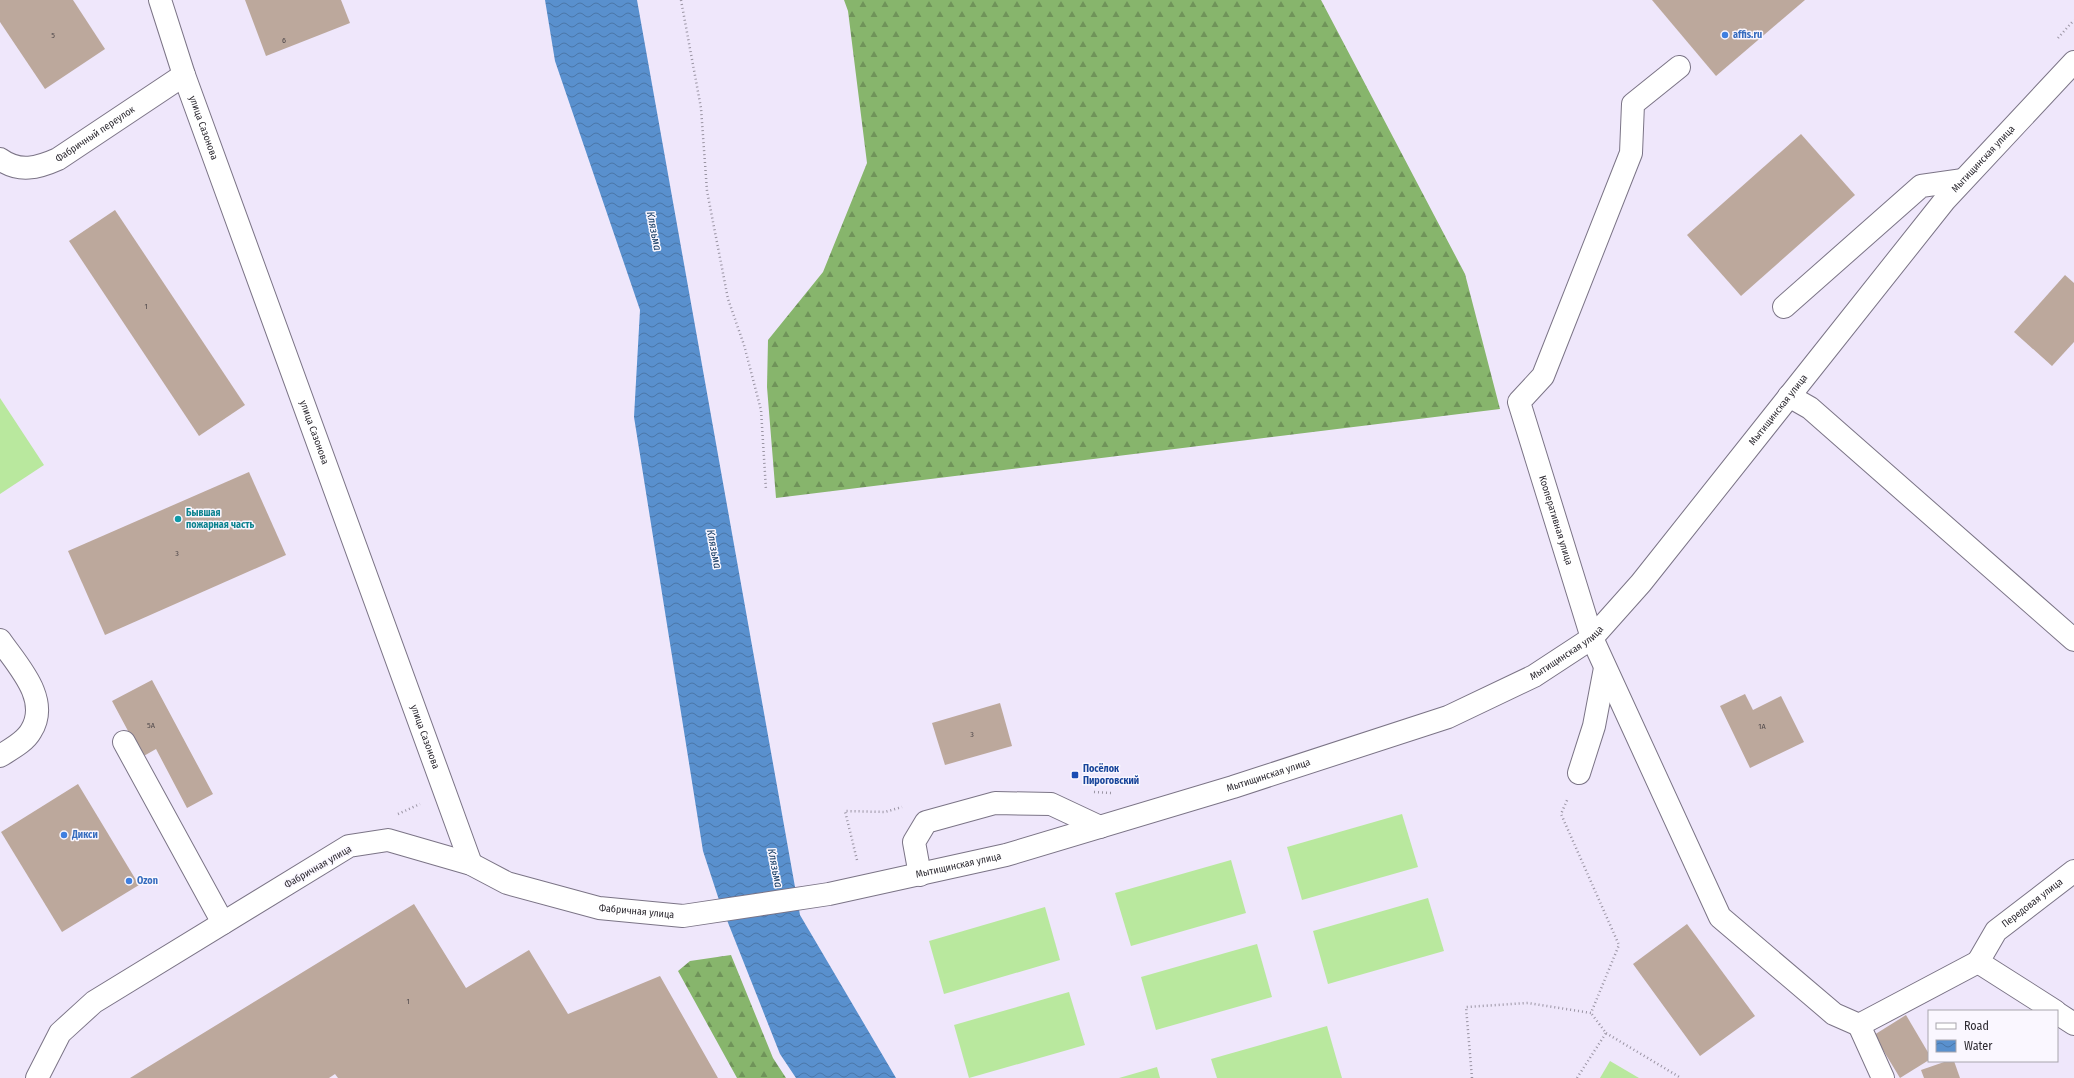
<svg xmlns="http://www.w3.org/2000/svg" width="2074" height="1078" viewBox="0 0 2074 1078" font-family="'Fira Sans Condensed',sans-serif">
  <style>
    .forest { fill: url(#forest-firs) }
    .pitch { fill: #b9e89e }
    .water { fill: url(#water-waves) }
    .building { fill: #bca89c }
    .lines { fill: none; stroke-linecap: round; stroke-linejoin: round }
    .minor-casing { stroke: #7b7486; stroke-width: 24 }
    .path { stroke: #9a94a3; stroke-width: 2.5; stroke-dasharray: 1 3; stroke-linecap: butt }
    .minor { stroke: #fff; stroke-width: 22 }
    .shop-dot { fill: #3f7fe0; stroke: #faf7ff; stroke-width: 1.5 }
    .culture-dot { fill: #0f9aa8; stroke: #faf7ff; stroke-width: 1.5 }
    .transit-dot { fill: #1a4fb4; stroke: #faf7ff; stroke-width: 1.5 }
    .labels { text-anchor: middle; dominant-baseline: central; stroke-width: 3; stroke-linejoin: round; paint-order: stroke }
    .number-label { font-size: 8px; fill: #514a4c }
    .shop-label { font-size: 10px; font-weight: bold; fill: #366cbe; stroke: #faf7ff; text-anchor: start }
    .street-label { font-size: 10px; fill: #2d2a31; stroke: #faf7ff }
    .culture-label { font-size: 10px; font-weight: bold; fill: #0d838f; stroke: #faf7ff; text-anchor: start }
    .transit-label { font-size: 10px; font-weight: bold; fill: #164399; stroke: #faf7ff; text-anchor: start }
    .water-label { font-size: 11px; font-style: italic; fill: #09315a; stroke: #faf7ff }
  </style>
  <defs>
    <pattern id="forest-firs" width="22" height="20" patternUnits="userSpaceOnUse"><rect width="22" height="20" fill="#87b56c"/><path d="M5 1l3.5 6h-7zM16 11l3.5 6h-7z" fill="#6f9359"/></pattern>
    <pattern id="water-waves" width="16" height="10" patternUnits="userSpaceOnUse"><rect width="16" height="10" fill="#5990ce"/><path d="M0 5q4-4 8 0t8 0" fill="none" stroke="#4a76a8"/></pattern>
  </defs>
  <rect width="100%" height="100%" fill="#efe7fb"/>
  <!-- forest -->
  <g class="forest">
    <path d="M844,0H1321L1465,274L1500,409L776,498L767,387L768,340L823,272L867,163L848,11Z"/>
    <path d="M731,955L773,1058L786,1078H737L678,971L690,961Z"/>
  </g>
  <!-- pitch -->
  <g class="pitch">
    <path d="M0,398L44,465L0,494Z"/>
    <path d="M1402,814L1418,867L1302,900L1287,847Z"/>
    <path d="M1231,860L1246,913L1131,946L1115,893Z"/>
    <path d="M1428,898L1444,951L1328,984L1313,931Z"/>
    <path d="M1045,907L1060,960L944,994L929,941Z"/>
    <path d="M1257,944L1272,997L1156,1030L1141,977Z"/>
    <path d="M1069,992L1085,1045L969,1078L954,1025Z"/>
    <path d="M1327,1026L1342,1078H1217L1211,1059Z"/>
    <path d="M1610,1061L1639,1078H1600Z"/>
    <path d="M1157,1067L1160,1078H1119Z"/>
  </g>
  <!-- water -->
  <path class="water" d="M545,0H637L800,915L896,1078H796L780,1054L719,900L703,851L634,417L640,310L555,61Z"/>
  <!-- building -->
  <g class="building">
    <path d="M0,0H73L105,49L45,89L0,22Z"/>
    <path d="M245,0H341L350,23L266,56Z"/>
    <path d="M1652,0H1805L1716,76Z"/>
    <path d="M1801,134L1855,195L1741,296L1687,235Z"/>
    <path d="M115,210L245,405L199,436L69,241Z"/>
    <path d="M2065,275L2074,283V342L2052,366L2014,332Z"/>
    <path d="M249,472L286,555L105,635L68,551Z"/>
    <path d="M152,680L213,794L187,808L156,749L142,757L112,701Z"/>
    <path d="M1745,694L1753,710L1781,696L1804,742L1750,768L1720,706Z"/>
    <path d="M1000,703L1012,746L945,765L932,723Z"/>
    <path d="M78,784L139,885L62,932L1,832Z"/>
    <path d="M414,904L466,988L529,950L568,1014L660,976L718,1078H338L335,1074L329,1078H130Z"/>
    <path d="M1687,924L1755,1016L1700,1056L1633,964Z"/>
    <path d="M1906,1015L1929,1054V1060L1900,1078L1874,1035Z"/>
    <path d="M1947,1061H1954L1960,1078H1924L1921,1070Z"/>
  </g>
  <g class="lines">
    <!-- minor casing -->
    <g class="minor-casing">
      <g id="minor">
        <path id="s1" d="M160,0L184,75L471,864"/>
        <path id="s2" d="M1679,67L1633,104L1631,153L1543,376L1519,402L1592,638L1720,917L1834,1014L1859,1025"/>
        <path id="s3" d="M0,159C19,173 38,168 58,159L184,75"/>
        <path d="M1784,307L1921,186L1963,180"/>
        <path d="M1789,396L1810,408L2074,640"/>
        <path d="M0,640C17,665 51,699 31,731C25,742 11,749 0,756"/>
        <path d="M124,742L223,923"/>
        <path d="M1579,773L1594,726L1605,668"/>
        <path d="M920,875L914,842L926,822L995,803L1051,804L1100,827"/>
        <path id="s4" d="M2055,1011L1978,962L1996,931L2074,871"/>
        <path d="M2057,1013L2074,1024"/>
        <path d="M1859,1025L1978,962"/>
        <path d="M1859,1025L1883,1078"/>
        <path id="s5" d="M37,1078L60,1033L94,1002L349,846L388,840L471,864L507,883L599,908L683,916L829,894L1006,855L1233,787L1448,717L1534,676L1592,638L1641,583L1945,200L2074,62"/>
      </g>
    </g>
    <!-- path -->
    <g class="path">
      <path d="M681,0L701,108L707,191L728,299L744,345L761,410L766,490"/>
      <path d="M2058,38L2074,20"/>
      <path d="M1094,792L1111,793"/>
      <path d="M398,814L420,804"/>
      <path d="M857,860L845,811L885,812L902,807"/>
      <path d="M1606,1033L1681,1078"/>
      <path d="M1472,1078L1466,1007L1528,1003L1591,1013L1619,945L1561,814L1568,798"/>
      <path d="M1577,1078L1606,1033L1591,1013"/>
    </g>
    <!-- minor -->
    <use href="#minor" class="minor"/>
  </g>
  <!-- markers -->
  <g class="shop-dot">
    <circle cx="1725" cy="35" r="4"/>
    <circle cx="64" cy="835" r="4"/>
    <circle cx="129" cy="881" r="4"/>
  </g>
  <circle class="culture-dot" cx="178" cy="519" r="4"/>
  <rect class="transit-dot" x="1071" y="771" width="8" height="8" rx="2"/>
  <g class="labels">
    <!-- number labels -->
    <g class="number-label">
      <text x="53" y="35">5</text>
      <text x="284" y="40">6</text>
      <text x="146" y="306">1</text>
      <text x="177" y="553">3</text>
      <text x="151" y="725">5А</text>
      <text x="1762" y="726">1А</text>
      <text x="972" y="734">3</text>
      <text x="408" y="1001">1</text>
    </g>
    <!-- shop labels -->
    <g class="shop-label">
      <text x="1733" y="35">affis.ru</text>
      <text x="72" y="835">Дикси</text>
      <text x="137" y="881">Ozon</text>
    </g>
    <!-- street labels -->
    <g class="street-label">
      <text stroke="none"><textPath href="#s1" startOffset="135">улица Сазонова</textPath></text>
      <text stroke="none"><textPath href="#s3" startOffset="106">Фабричный переулок</textPath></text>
      <text stroke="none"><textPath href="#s5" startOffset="2317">Мытищинская улица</textPath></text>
      <text stroke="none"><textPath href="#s5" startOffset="1993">Мытищинская улица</textPath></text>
      <text stroke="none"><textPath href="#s1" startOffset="459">улица Сазонова</textPath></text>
      <text stroke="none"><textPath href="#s2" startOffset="507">Кооперативная улица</textPath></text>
      <text stroke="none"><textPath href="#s5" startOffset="1669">Мытищинская улица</textPath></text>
      <text stroke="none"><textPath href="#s1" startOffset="783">улица Сазонова</textPath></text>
      <text stroke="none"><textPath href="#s5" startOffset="1345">Мытищинская улица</textPath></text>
      <text stroke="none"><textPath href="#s5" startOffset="1022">Мытищинская улица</textPath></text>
      <text transform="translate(318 867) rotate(-30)">Фабричная улица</text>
      <text stroke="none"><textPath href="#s4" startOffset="173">Передовая улица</textPath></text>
      <text stroke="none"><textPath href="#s5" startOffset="695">Фабричная улица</textPath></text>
    </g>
    <!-- culture labels -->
    <g class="culture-label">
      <text x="186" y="513">Бывшая<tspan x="186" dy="12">пожарная часть</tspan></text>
    </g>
    <!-- transit labels -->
    <g class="transit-label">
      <text x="1083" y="769">Посёлок<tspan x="1083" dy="12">Пироговский</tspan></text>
    </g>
    <!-- water labels -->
    <g class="water-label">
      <text transform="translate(654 231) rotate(79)">Клязьма</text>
      <text transform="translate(714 549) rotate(79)">Клязьма</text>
      <text transform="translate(775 868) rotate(79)">Клязьма</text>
    </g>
  </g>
  <!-- legend -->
  <rect x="1928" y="1010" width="130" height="52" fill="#faf7ff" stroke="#a8a5ad"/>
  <rect x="1936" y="1023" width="20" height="6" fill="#ffffff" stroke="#a8a5ad"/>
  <text x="1964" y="1030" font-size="12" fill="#2d2a31">Road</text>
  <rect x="1936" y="1040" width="20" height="12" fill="url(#water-waves)" stroke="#a8a5ad"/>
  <text x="1964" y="1050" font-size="12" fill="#2d2a31">Water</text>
</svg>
